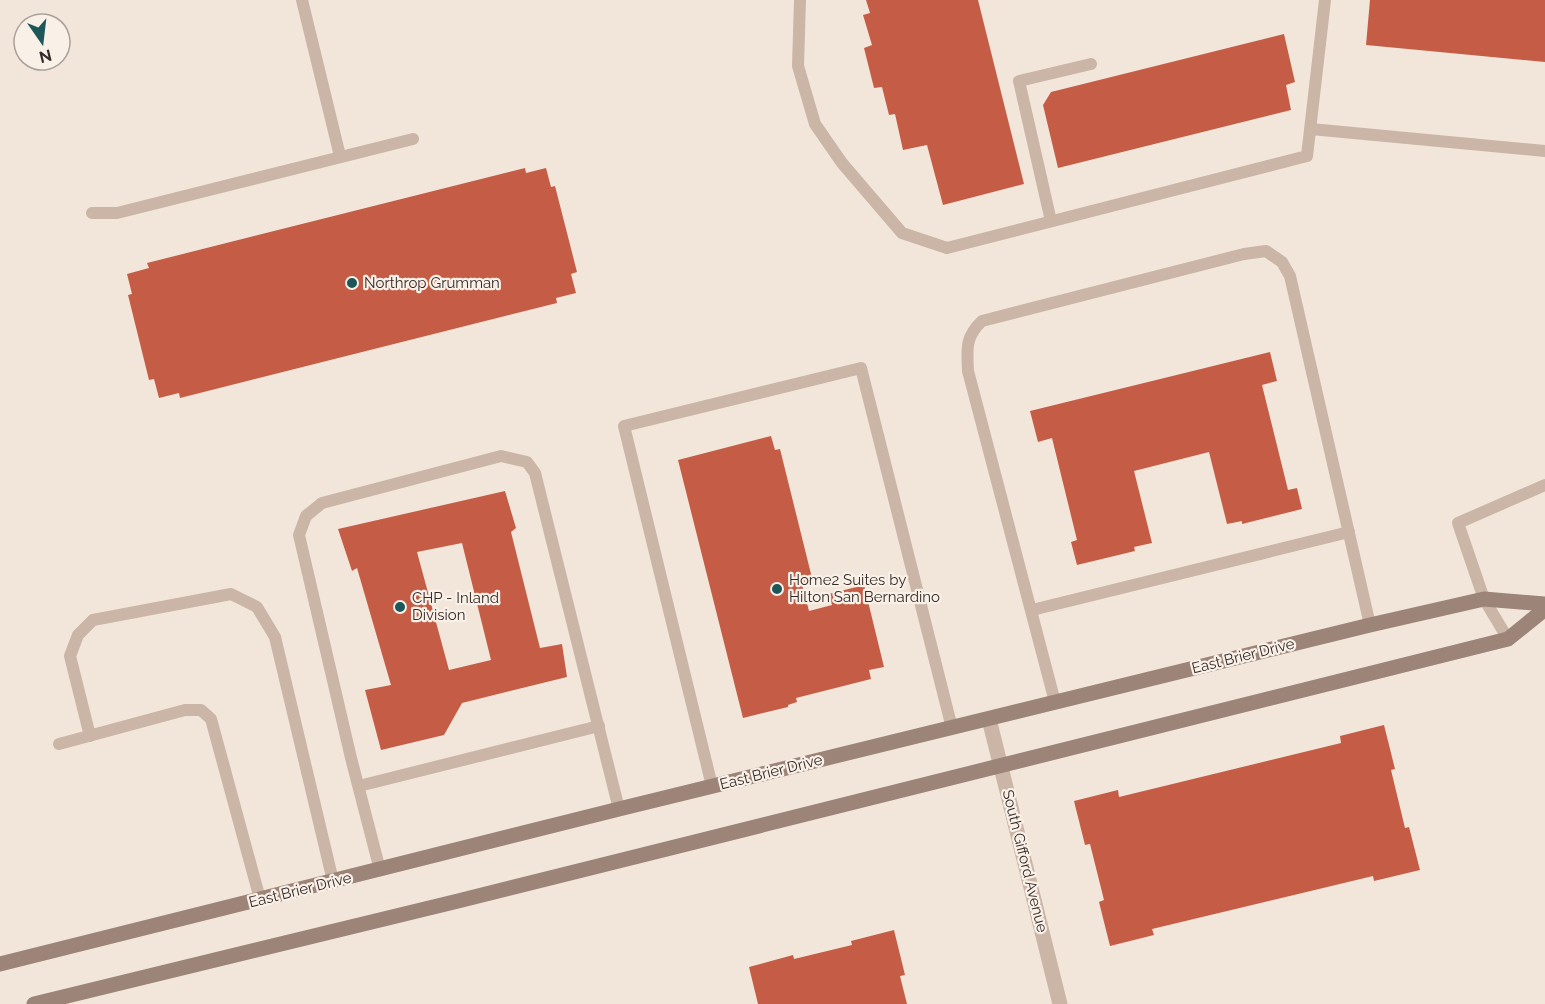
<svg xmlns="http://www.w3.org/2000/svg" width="1545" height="1004" viewBox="0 0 1545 1004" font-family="Raleway,sans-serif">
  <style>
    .building { fill: #c55d46; fill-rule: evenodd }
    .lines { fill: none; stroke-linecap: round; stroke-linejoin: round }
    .lane { stroke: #cab5a7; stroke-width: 12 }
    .street { stroke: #cab5a7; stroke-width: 15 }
    .secondary { stroke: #9d8479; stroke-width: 15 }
    .poi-dot { fill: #1d5758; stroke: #f9f0e8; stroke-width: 2 }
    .labels { text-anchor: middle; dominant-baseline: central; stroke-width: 4.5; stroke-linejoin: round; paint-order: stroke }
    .poi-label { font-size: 15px; fill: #362b28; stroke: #f9f0e8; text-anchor: start }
    .street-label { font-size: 15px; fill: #362b28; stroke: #f9f0e8 }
  </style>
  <rect width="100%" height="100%" fill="#f2e6db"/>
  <!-- building -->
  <g class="building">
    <path d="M866,0H978L1024,184L943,205L927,145L903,150L895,114L889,115L882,87L874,88L864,48L872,45L863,15L870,13Z"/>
    <path d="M1370,0H1545V62L1366,45Z"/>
    <path d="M1284,34L1295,82L1286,85L1291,110L1058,168L1043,105L1051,92Z"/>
    <path d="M525,168L526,173L546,168L551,187L555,186L577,272L571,274L576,293L556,298L557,303L180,398L179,393L159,398L154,379L149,380L128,295L132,294L127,274L149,268L147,263Z"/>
    <path d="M1270,352L1277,381L1262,385L1288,490L1297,488L1302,509L1242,524V521L1227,524L1209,452L1134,471L1152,543L1134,547L1135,551L1077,565L1071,542L1077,540L1052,438L1038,442L1030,411Z"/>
    <path d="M771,436L775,450L780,449L813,582L802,584L809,611L832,605L829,594L864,585L884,667L869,670L871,679L796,698L797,702L788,705V707L743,718L678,460Z"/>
    <path d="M505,491L516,528L511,532L540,648L562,644L567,677L462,703L444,735L381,750L365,690L391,685L357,568L352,571L338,529ZM462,543L491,660L449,670L417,552Z"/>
    <path d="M1384,725L1395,769L1391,770L1405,828L1409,827L1420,870L1374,881L1373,876L1152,929L1154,935L1110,946L1099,902L1104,900L1090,844L1085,845L1074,801L1118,790L1119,797L1341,743L1340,736Z"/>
    <path d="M894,930L905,975L900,976L907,1004H758L749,967L793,955L794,959L852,945L851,941Z"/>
  </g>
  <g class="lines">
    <!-- lane -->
    <g class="lane">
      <path d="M302,0L340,156"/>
      <path d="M800,0L798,66L815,124L842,163L902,233L947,248L1307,156L1325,0"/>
      <path d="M1311,129L1545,151"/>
      <path d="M92,213H117L413,139"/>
      <path d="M1051,221L1019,81L1091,64"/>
      <path d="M1032,610L1349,532"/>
      <path d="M1508,639L1484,599L1458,523L1545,485"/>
      <path d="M1055,702L968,371C967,349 965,337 982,321L1244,254L1266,251L1282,262L1290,276L1370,625"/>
      <path d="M90,736L70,656L78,635L93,620L231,594L257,607L275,637L333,881"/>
      <path d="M59,744L185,710H201L211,719L260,899"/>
      <path d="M359,786L599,726"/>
      <path d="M712,786L624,426L861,368L952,728"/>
      <path d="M380,870L351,758L299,535L306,516L322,503L501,456L527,462L535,473L619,809"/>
    </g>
    <!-- street -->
    <path class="street" d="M989,719L1060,1004"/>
    <!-- secondary -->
    <g class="secondary">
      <path d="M0,964L619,809L1370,625L1484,599L1545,604"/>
      <path d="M34,1004L458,901L1508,639L1545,609"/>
    </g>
  </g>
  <!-- markers -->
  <g class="poi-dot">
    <circle cx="352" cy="283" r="6"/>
    <circle cx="777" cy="589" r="6"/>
    <circle cx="400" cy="607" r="6"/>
  </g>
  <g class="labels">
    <!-- poi labels -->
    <g class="poi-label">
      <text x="364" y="283">Northrop Grumman</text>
      <text x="789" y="580">Home2 Suites by<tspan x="789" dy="17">Hilton San Bernardino</tspan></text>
      <text x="412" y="598">CHP - Inland<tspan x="412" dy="17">Division</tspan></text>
    </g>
    <!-- street labels -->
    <g class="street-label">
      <text transform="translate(1243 656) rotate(-14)">East Brier Drive</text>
      <text transform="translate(771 772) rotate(-14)">East Brier Drive</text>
      <text transform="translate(1025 861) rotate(76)">South Gifford Avenue</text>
      <text transform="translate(300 890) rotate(-14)">East Brier Drive</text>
    </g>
  </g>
  <!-- north arrow -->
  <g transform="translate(42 42) rotate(166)"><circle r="28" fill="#f9f0e8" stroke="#aba19b" stroke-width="1.5"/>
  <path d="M0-4.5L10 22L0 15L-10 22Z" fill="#1d5758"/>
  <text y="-9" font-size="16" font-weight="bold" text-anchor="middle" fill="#362b28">N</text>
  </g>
</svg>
